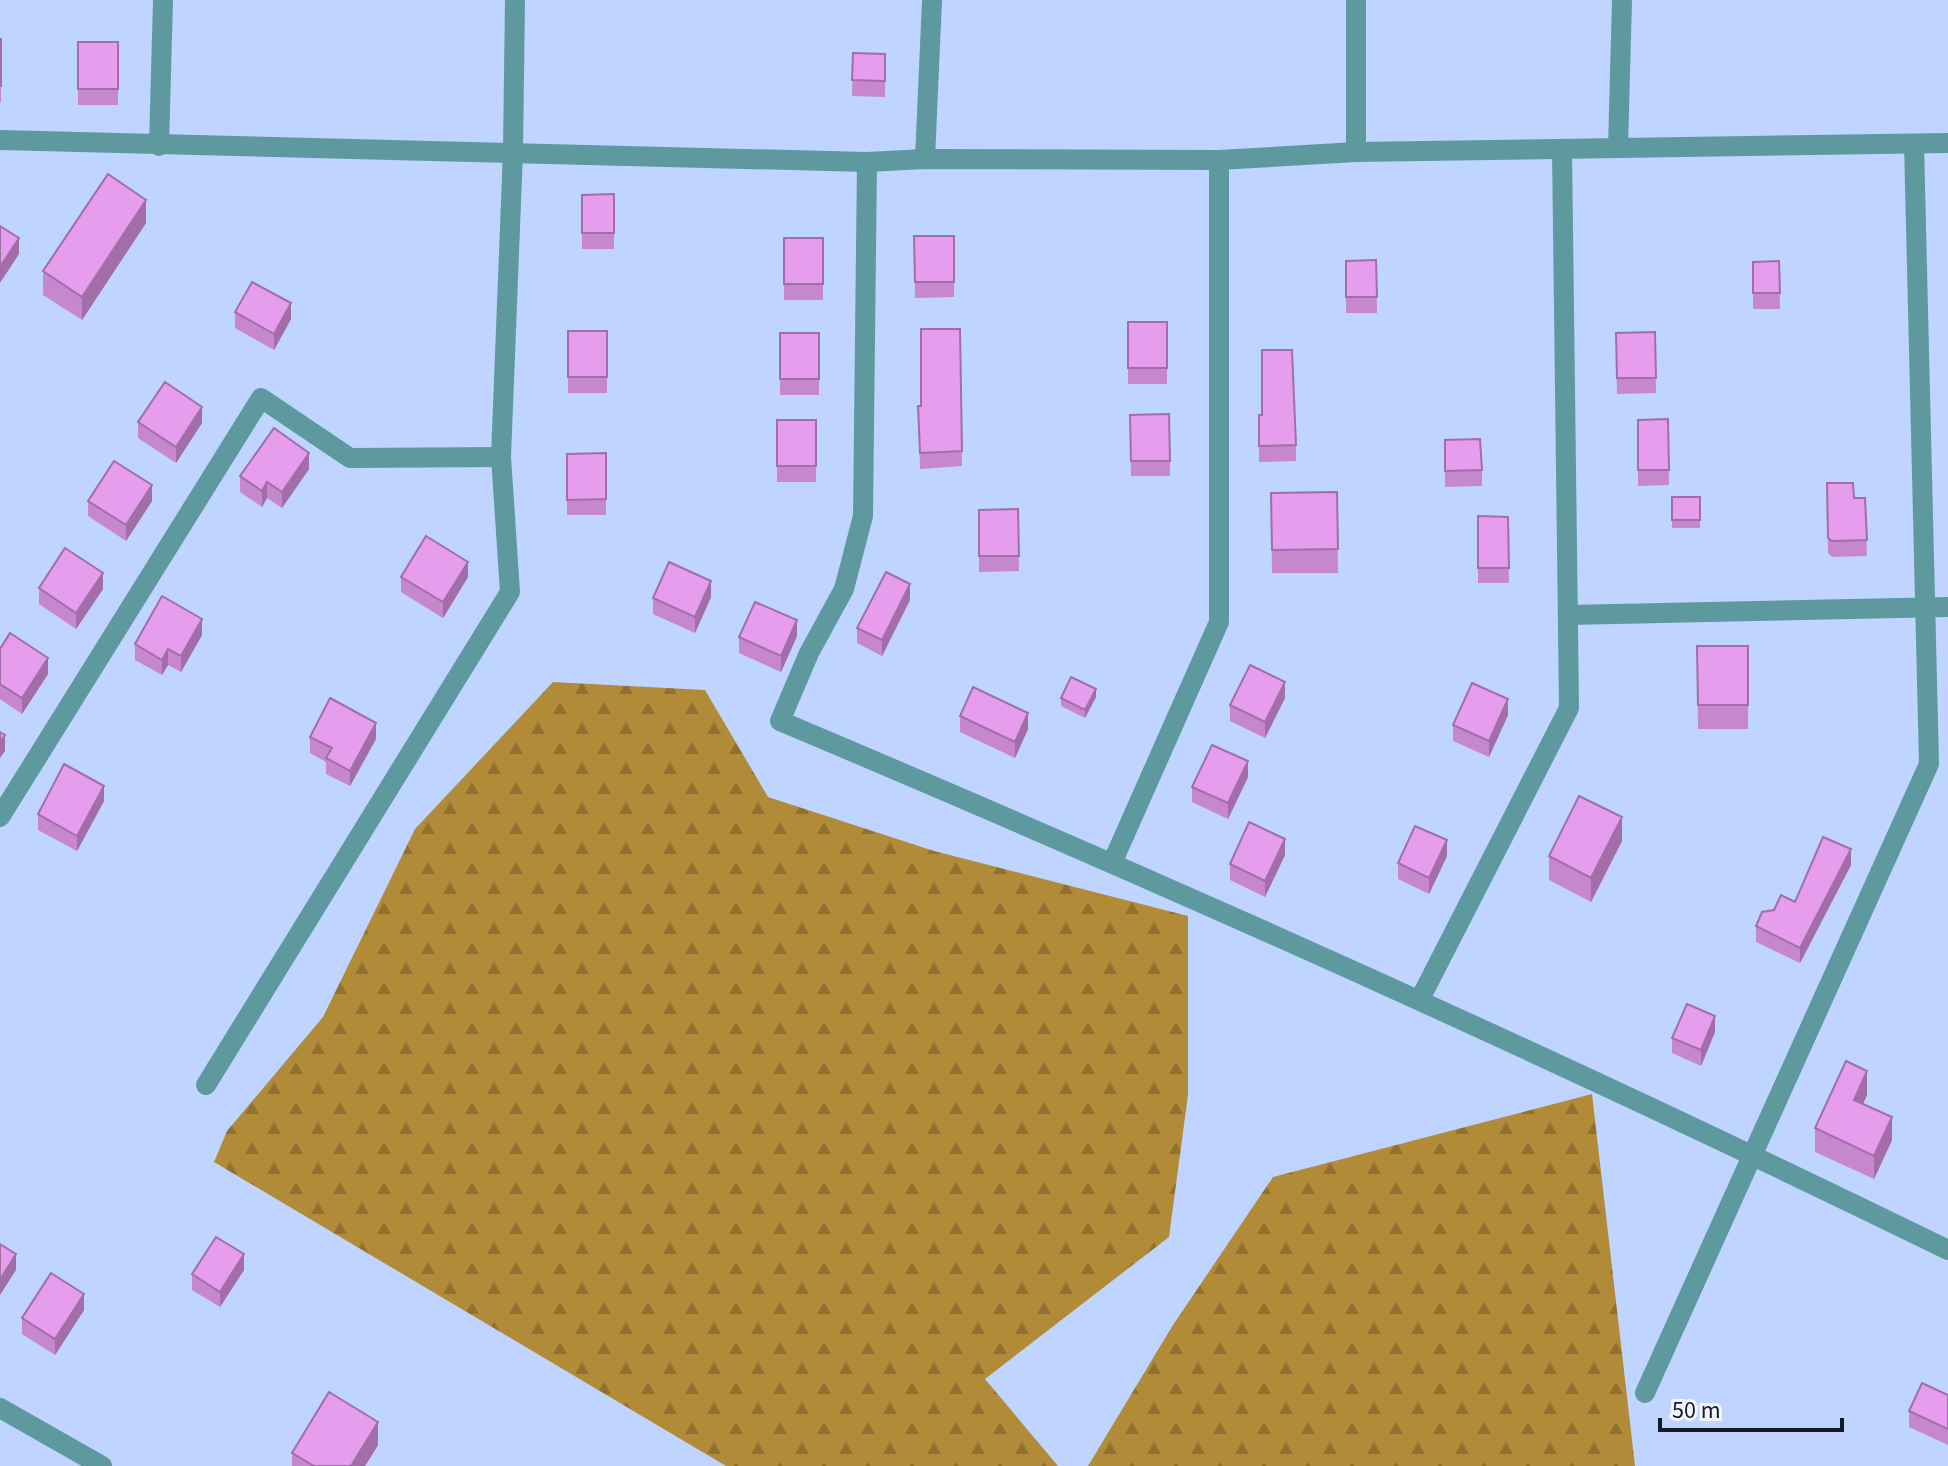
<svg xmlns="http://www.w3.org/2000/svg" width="1948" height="1466" viewBox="0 0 1948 1466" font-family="'Source Sans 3',sans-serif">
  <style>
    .forest { fill: url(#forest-firs) }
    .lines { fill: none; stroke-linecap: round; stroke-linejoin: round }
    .minor { stroke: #5e999f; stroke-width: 20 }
    .wall { fill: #c687cd }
    .shaded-wall { fill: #a16ea7 }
    .building { fill: #e69dee; stroke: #a16ea7; stroke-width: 2 }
  </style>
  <defs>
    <pattern id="forest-firs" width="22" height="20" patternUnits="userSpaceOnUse" patternTransform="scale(2)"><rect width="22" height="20" fill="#b28b39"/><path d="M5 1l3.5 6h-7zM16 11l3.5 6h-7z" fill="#907130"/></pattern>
  </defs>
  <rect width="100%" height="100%" fill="#bfd5ff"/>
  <!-- forest -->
  <g class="forest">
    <path d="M553,682L705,690L768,797L934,851L1188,916V1095L1169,1237L985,1379L1058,1466H726L214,1162L227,1131L323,1017L415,829Z"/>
    <path d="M1592,1094L1635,1466H1088L1173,1325L1273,1177Z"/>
  </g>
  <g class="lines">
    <!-- minor -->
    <g class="minor">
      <path d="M1356,0V152"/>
      <path d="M0,140L867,162L925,159L1219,160L1356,152L1948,143"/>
      <path d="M159,146L163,0"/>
      <path d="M1618,148L1622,0"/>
      <path d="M925,159L932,0"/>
      <path d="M867,162L863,516L844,589L809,653L780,721C1174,887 1564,1062 1948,1250"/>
      <path d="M1568,615L1948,607"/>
      <path d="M0,817L261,398L350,458L501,457"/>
      <path d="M1113,861L1219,622V160"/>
      <path d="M1420,999L1569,708L1562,149"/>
      <path d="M206,1085L510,592L501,457L513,151L515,0"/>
      <path d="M1645,1393L1929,764L1914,144"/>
      <path d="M0,1408L102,1466"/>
    </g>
  </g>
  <!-- wall -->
  <g class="wall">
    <rect x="0" y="39" width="1" height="63"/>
    <rect x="78" y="42" width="40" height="63"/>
    <path d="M853,53L885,54V97L852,96Z"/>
    <path d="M614,194V249H582V195Z"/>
    <path d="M146,223L82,320L43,295V271Z"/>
    <path d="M914,236H954V297L915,298Z"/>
    <rect x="784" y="238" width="39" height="62"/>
    <path d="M1376,260L1377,313H1346V261Z"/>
    <path d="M1779,261L1780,309H1753V262Z"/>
    <path d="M235,312L291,319L274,350L235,328Z"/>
    <rect x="1128" y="322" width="39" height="62"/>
    <path d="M960,329L962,466L920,469L918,406H921Z"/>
    <rect x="568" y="331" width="39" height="62"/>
    <path d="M1655,332L1656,393L1617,394L1616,333Z"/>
    <rect x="780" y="333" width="39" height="62"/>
    <path d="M1169,414L1170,476H1131L1130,415Z"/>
    <path d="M1259,415L1296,445V461L1259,462Z"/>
    <path d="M1668,419L1669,485L1638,486V420Z"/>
    <rect x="777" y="420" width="39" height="62"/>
    <path d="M138,422L202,423L176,463L138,438Z"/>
    <path d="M1445,440L1482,470V486L1445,487Z"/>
    <path d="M606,453V515H567V454Z"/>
    <path d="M309,469L282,508L267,498L262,507L240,492V476Z"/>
    <path d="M1337,492L1338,573H1272L1271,493Z"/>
    <rect x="1672" y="497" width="28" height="31"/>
    <path d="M1865,498L1867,556L1832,557L1828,553L1827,499Z"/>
    <path d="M88,501H152L126,541L88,516Z"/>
    <path d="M1018,509L1019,571L979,572V510Z"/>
    <path d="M1478,516L1508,517L1509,583H1478Z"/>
    <path d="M401,577H468L443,618L401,592Z"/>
    <path d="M39,588L103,589L76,629L39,604Z"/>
    <path d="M711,597L695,633L653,614V598Z"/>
    <path d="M910,600L882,656L857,643V628Z"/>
    <path d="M202,635L181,672L168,665L162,675L135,660V644Z"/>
    <path d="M797,636L781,672L739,653V637Z"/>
    <path d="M1697,646H1748V729H1698Z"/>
    <path d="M0,649L48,674L22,714L0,699Z"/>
    <path d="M1096,697L1085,718L1061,706V698Z"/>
    <path d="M1285,698L1265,738L1230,721V705Z"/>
    <path d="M1508,715L1489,757L1453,741V725Z"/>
    <path d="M960,716L1028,729L1015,758L960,732Z"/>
    <path d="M310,737L376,739L350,786L326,774V762L310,753Z"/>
    <path d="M1248,777L1228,819L1192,802V787Z"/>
    <path d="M104,801L77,851L38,830V814Z"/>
    <path d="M1622,841L1591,902L1549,880V856Z"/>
    <path d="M1285,855L1265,897L1230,880V864Z"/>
    <path d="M1447,856L1429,894L1398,879V863Z"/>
    <path d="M1851,865L1800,963L1756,942V926Z"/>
    <path d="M1715,1032L1701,1066L1672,1053V1038Z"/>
    <path d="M1867,1095L1863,1104L1892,1140L1874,1179L1815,1152V1128Z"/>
    <path d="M244,1270L220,1307L192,1290V1274Z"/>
    <path d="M84,1310L55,1355L22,1334V1318Z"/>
    <path d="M1948,1395V1445L1909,1427V1411Z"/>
    <path d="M378,1445L365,1466H292V1453Z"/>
  </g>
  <!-- shaded-wall -->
  <g class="shaded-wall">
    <path d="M146,200V223L82,320V297Z"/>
    <path d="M19,238V254L0,283V267Z"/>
    <path d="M291,303V319L274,350V334Z"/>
    <path d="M202,407V423L176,463V447Z"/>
    <path d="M309,453V469L282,508V492Z"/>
    <path d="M267,482V498L262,507V491Z"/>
    <path d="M152,485V501L126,541V525Z"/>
    <path d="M468,562V577L443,618V602Z"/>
    <path d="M103,573V589L76,629V613Z"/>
    <path d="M711,581V597L695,633V617Z"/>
    <path d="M910,584V600L882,656V640Z"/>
    <path d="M202,619V635L181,672V656Z"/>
    <path d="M797,620V636L781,672V656Z"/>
    <path d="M168,649V665L162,675V660Z"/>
    <path d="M48,658V674L22,714V698Z"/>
    <path d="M1285,682V698L1265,738V722Z"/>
    <path d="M1096,689V697L1085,718V710Z"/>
    <path d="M1508,699V715L1489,757V741Z"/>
    <path d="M1028,713V729L1015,758V742Z"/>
    <path d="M376,723V739L350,786V771Z"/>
    <path d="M5,735V751L0,758V742Z"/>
    <path d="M1248,761V777L1228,819V803Z"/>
    <path d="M104,786V801L77,851V836Z"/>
    <path d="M1622,817V841L1591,902V878Z"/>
    <path d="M1285,839V855L1265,897V881Z"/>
    <path d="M1447,840V856L1429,894V878Z"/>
    <path d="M1851,849V865L1800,963V948Z"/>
    <path d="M1715,1016V1032L1701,1066V1050Z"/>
    <path d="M1867,1071V1095L1854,1123V1100Z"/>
    <path d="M1892,1117V1140L1874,1179V1156Z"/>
    <path d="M16,1254V1270L0,1295V1280Z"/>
    <path d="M244,1254V1270L220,1307V1292Z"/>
    <path d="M84,1294V1310L55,1355V1339Z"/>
    <path d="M378,1422V1445L365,1466H351Z"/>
  </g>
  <!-- building -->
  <g class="building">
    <rect x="0" y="39" width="1" height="47"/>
    <rect x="78" y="42" width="40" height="47"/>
    <path d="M853,53L885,54V81L852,80Z"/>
    <path d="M108,174L146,200L82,297L43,271Z"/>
    <path d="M614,194V233H582V195Z"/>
    <path d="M0,226L19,238L0,267Z"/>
    <path d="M914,236H954V282H915Z"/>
    <rect x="784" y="238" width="39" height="46"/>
    <path d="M1376,260L1377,297H1346V261Z"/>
    <path d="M1779,261L1780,293H1753V262Z"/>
    <path d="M252,282L291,303L274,334L235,312Z"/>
    <rect x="1128" y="322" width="39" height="46"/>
    <path d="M921,329H960L962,451L920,453L918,406H921Z"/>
    <rect x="568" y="331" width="39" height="46"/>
    <path d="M1655,332L1656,378H1617L1616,333Z"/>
    <rect x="780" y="333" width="39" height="46"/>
    <path d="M1262,350H1292L1296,445L1259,446V415H1262Z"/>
    <path d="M165,382L202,407L176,447L138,422Z"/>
    <path d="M1169,414L1170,461H1131L1130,415Z"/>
    <path d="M1668,419L1669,470H1638V420Z"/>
    <rect x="777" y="420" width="39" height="46"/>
    <path d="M274,428L309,453L282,492L267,482L262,491L240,476Z"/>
    <path d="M1480,439L1482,470L1445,471V440Z"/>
    <path d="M606,453V499L567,500V454Z"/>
    <path d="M114,461L152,485L126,525L88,501Z"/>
    <path d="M1827,483H1853L1854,498H1865L1867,540L1832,541L1828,538Z"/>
    <path d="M1337,492L1338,549L1272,550L1271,493Z"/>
    <rect x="1672" y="497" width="28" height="23"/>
    <path d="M1018,509L1019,556H979V510Z"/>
    <path d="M1478,516L1508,517L1509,568H1478Z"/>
    <path d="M426,536L468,562L443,602L401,577Z"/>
    <path d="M65,548L103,573L76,613L39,588Z"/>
    <path d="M669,562L711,581L695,617L653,598Z"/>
    <path d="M886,572L910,584L882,640L857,628Z"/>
    <path d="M162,596L202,619L181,656L168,649L162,660L135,644Z"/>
    <path d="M755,602L797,620L781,656L739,637Z"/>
    <path d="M10,633L48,658L22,698L0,684V649Z"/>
    <path d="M1697,646H1748V705H1698Z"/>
    <path d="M1250,665L1285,682L1265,722L1230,705Z"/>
    <path d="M1071,677L1096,689L1085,710L1061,698Z"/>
    <path d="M1472,683L1508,699L1489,741L1453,725Z"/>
    <path d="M973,687L1028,713L1015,742L960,716Z"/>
    <path d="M330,698L376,723L350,771L326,758L332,748L310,737Z"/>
    <path d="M0,732L5,735L0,742Z"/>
    <path d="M1212,745L1248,761L1228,803L1192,787Z"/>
    <path d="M64,764L104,786L77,836L38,814Z"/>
    <path d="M1579,796L1622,817L1591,878L1549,856Z"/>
    <path d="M1249,822L1285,839L1265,881L1230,864Z"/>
    <path d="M1415,826L1447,840L1429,878L1398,863Z"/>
    <path d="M1823,837L1851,849L1800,948L1756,926L1762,912L1774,910L1781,895L1795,902Z"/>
    <path d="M1687,1004L1715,1016L1701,1050L1672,1038Z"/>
    <path d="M1846,1061L1867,1071L1854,1100L1892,1117L1874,1156L1815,1128Z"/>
    <path d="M216,1237L244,1254L220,1292L192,1274Z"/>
    <path d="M0,1244L16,1254L0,1280Z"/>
    <path d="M51,1273L84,1294L55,1339L22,1318Z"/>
    <path d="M1922,1383L1948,1395V1429L1909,1411Z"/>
    <path d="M329,1392L378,1422L351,1466H314L292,1453Z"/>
  </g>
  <!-- scale -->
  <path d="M1660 1418v12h182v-12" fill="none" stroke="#131a29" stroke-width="4"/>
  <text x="1672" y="1418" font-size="24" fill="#131a29" stroke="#f1f5fe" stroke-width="6" paint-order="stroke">50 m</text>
</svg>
